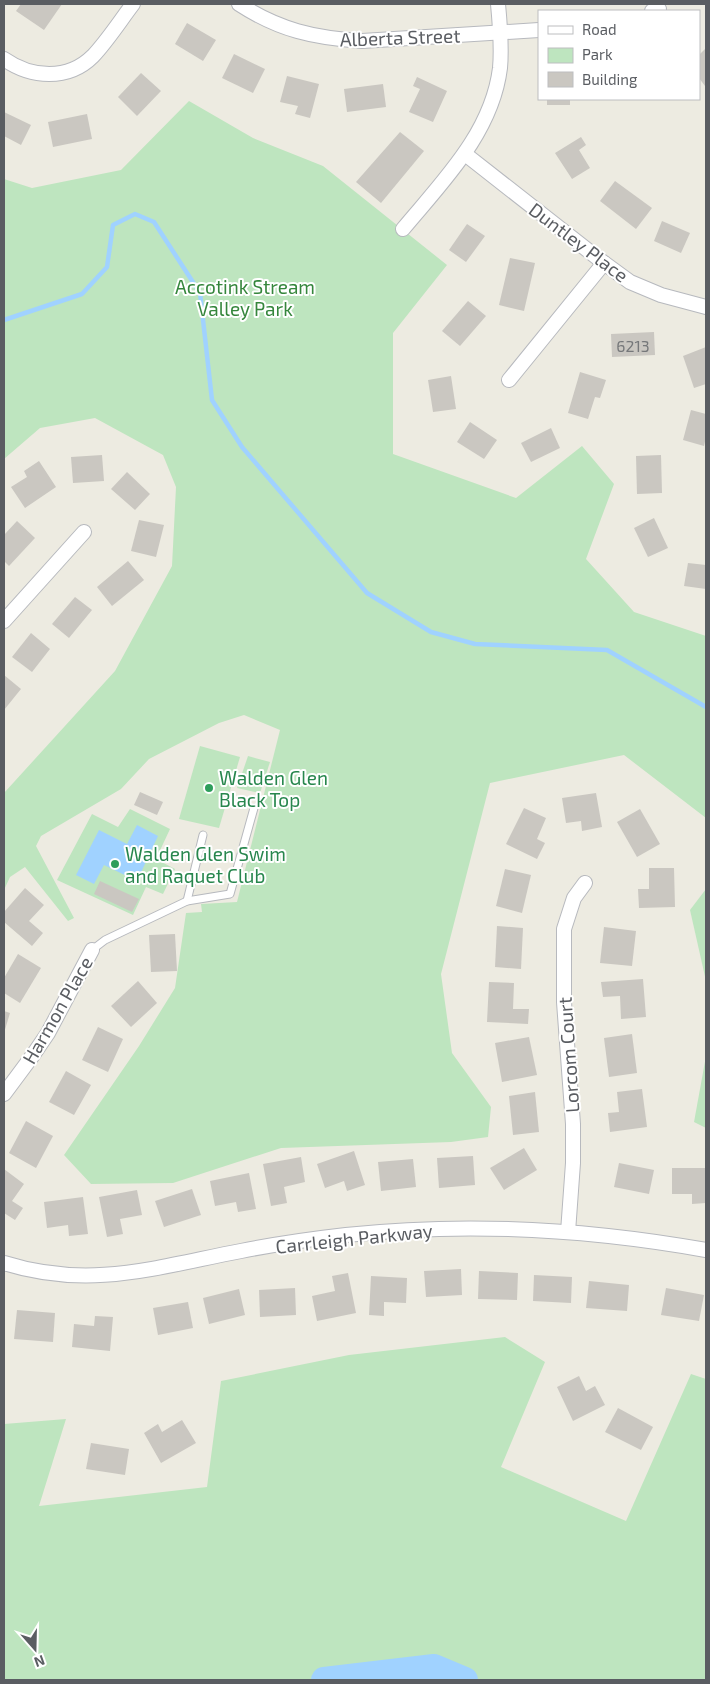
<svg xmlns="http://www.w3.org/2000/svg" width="710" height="1684" viewBox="0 0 710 1684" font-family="'Exo 2',sans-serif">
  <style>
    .green { fill: #bee5bf }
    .water { fill: #a0d2ff }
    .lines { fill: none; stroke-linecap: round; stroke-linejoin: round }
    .stream { stroke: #a0d2ff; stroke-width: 4.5 }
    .river { stroke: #a0d2ff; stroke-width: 26 }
    .building { fill: #cac7c1 }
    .service-casing { stroke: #b7b9be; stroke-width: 9 }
    .minor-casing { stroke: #b7b9be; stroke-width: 16 }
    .service { stroke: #fff; stroke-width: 7 }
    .minor { stroke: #fff; stroke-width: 14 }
    .leisure-dot { fill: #2e9e5b; stroke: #fff; stroke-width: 2 }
    .labels { text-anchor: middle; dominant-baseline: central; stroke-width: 4; stroke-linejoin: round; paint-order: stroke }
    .number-label { font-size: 16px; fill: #76787a }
    .street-label { font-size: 19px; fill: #5a5d62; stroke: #fff }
    .park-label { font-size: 19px; fill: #35863c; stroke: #fff }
    .leisure-label { font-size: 19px; fill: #27864d; stroke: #fff; text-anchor: start }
  </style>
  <rect width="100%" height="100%" fill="#edebe1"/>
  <!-- green -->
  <g class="green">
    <path d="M189,101L253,138L323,166L447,265L393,333V454L516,498L582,446L614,484L586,559L634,612L706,636V818L624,755L490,783L441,974L452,1053L491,1107L488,1137L451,1142L281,1148L173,1183L91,1184L64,1155L139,1046L175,988L186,913L202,912L201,904L237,902L280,730L244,715L219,723L149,759L121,789L41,836L36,846L74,918L68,921L25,867L10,877L4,890V793L115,671L172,566L176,487L163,455L95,418L40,428L4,459V179L32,188L121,170Z"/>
    <path d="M200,746L240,757L219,828L179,819Z"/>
    <path d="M248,756L270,762L260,793L237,788Z"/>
    <path d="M130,809L170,829L156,859L175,869L163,894L146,887L133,915L57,880L92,814L118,827Z"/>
    <path d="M706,889V981L690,910Z"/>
    <path d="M706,1056V1128L694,1122Z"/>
    <path d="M505,1337L545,1362L501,1467L626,1521L691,1374L706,1379V1680H4V1424L66,1419L39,1506L207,1487L221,1381L349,1355Z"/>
  </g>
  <!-- water -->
  <path class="water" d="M137,825L158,836L137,881L104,865L94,884L76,875L99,830L127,844Z"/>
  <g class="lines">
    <!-- stream -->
    <path class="stream" d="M4,320L82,294L107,267L113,225L135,214L154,222L200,293L212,400L242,447L367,593L431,632L475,644L607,650L706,707"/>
    <!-- river -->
    <path class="river" d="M324,1680L434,1667L465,1680"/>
  </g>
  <!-- building -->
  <g class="building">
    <path d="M21,4H62L44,30L16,11Z"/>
    <path d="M187,23L216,40L203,61L175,44Z"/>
    <path d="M706,48V85L705,86L699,78V55Z"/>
    <path d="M234,54L265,69L253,93L222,78Z"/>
    <path d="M141,73L161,91L137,116L118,97Z"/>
    <path d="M287,76L319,84L310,118L295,114L298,106L280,102Z"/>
    <path d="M417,77L447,91L433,122L409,112L420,89L413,86Z"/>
    <path d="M383,84L386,107L347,112L344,89Z"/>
    <rect x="547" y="99" width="23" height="6"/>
    <path d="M4,112L31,125L21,145L4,136Z"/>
    <path d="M87,114L92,139L53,147L48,122Z"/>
    <path d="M400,132L424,151L381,203L356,182Z"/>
    <path d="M581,137L586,145L579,150L590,168L572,179L555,153Z"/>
    <path d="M615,181L652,208L636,229L600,201Z"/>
    <path d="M662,221L690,233L681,253L654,241Z"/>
    <path d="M467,224L485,236L466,262L449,250Z"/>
    <path d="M510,258L535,263L524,311L499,305Z"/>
    <path d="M468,301L486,316L460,346L442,331Z"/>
    <path d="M654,332L655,355L612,357L611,334Z"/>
    <path d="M706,347V384L694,388L683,356Z"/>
    <path d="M580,372L606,380L600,398L595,397L588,419L568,413Z"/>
    <path d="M451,376L456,409L433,412L428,380Z"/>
    <path d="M691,410L706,414V437L704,446L683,440Z"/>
    <path d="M470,422L497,440L484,459L457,442Z"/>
    <path d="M551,428L560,448L531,462L521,443Z"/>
    <path d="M102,455L104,481L73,483L71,457Z"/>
    <path d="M661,455L662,493L637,494L636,456Z"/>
    <path d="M39,461L56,487L25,508L11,487L27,477L24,471Z"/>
    <path d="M127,472L150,494L135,510L111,489Z"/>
    <path d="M654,518L668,548L648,557L634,528Z"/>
    <path d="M139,520L164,525L156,557L131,551Z"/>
    <path d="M17,521L35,538L9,566L4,561V535Z"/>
    <path d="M128,561L144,580L112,606L97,587Z"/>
    <path d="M688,563L706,565V589L684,586Z"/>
    <path d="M75,597L92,610L69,638L52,624Z"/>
    <path d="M31,633L50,649L32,672L12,657Z"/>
    <path d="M4,675L21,689L4,710Z"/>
    <path d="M140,792L163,802L157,815L134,805Z"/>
    <path d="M596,793L602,827L582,831L581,821L566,823L562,798Z"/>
    <path d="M524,808L546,818L537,839L545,843L537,859L506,844Z"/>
    <path d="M640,809L660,844L637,857L617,822Z"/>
    <path d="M649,868H674L675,907L639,908L638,889H649Z"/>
    <path d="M505,869L531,875L522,913L496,906Z"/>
    <path d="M100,881L139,899L132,912L94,894Z"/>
    <path d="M25,888L44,905L29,921L43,933L32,946L4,922V912Z"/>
    <path d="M497,926L523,928L521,969L495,967Z"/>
    <path d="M604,927L636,931L632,966L600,963Z"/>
    <path d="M175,934L177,971L151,972L149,935Z"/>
    <path d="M18,954L41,968L20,1003L4,993V978Z"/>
    <path d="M643,979L646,1017L621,1019L620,996L603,997L601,982Z"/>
    <path d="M138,981L157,1003L131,1027L111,1006Z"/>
    <path d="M489,982L514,983L513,1009H529L528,1024L487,1022Z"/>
    <path d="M4,1011L10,1013L4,1033Z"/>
    <path d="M98,1027L123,1039L108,1072L82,1060Z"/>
    <path d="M632,1034L637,1073L609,1077L604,1038Z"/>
    <path d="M529,1037L537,1075L502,1082L495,1043Z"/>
    <path d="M66,1071L91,1085L74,1115L49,1102Z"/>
    <path d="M642,1089L647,1127L610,1132L608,1113L619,1112L617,1092Z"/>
    <path d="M535,1092L539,1132L513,1135L509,1096Z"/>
    <path d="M26,1121L53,1136L36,1168L9,1153Z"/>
    <path d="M524,1148L537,1170L504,1190L490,1168Z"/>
    <path d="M354,1151L365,1185L347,1191L344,1181L325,1188L317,1164Z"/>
    <path d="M473,1156L475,1185L439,1188L437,1158Z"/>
    <path d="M301,1157L305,1182L284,1187L287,1203L271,1206L263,1164Z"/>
    <path d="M413,1159L416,1187L381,1191L378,1162Z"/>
    <path d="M619,1163L654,1170L649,1194L614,1187Z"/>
    <path d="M672,1168H706V1203L692,1204V1194H672Z"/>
    <path d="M4,1169L24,1184L12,1201L23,1208L15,1220L4,1213Z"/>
    <path d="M249,1173L256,1209L238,1212L236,1202L215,1206L210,1181Z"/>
    <path d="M192,1189L201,1215L164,1227L155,1201Z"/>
    <path d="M137,1190L142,1215L120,1219L123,1234L107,1237L99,1197Z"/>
    <path d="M83,1197L88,1234L69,1236L68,1225L47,1228L44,1202Z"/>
    <path d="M461,1269L462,1295L426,1297L424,1271Z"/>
    <path d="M479,1271L518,1273L517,1300L478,1299Z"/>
    <path d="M348,1273L356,1313L317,1321L312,1296L335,1291L332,1276Z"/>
    <path d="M534,1275L572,1277L571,1303L533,1301Z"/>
    <path d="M371,1276L407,1278L406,1303L384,1302V1316L369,1315Z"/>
    <path d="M589,1281L629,1285L627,1311L586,1308Z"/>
    <path d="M295,1288L296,1315L260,1317L259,1290Z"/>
    <path d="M666,1288L704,1295L699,1321L661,1315Z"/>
    <path d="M239,1289L245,1315L209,1324L203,1298Z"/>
    <path d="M188,1302L193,1328L158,1335L153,1308Z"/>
    <path d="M17,1310L55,1313L53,1342L14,1339Z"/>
    <path d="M95,1316L113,1317L110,1351L72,1347L74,1324L94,1326Z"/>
    <path d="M579,1376L586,1391L595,1386L605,1405L573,1421L557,1387Z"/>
    <path d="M618,1408L653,1427L641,1450L605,1432Z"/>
    <path d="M182,1420L196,1443L161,1463L144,1433L158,1424L162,1432Z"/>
    <path d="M91,1443L129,1449L125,1475L86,1469Z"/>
  </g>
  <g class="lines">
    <!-- service casing -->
    <g class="service-casing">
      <g id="service">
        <path d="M187,901L203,835"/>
        <path d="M92,950L105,940L187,901L230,894L254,808"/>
      </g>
    </g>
    <!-- minor casing -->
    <g class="minor-casing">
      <g id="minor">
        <path d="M239,4C279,30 314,38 362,41L539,30"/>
        <path d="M652,11L659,9"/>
        <path d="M4,59C31,78 68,81 93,56C108,40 120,21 133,4"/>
        <path d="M465,154L604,263L630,282L661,295L706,307"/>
        <path d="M403,229C442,182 492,133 500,68C502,47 500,25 498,4"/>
        <path d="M509,380L604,263"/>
        <path d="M4,621L84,532"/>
        <path d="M4,1094L33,1055L48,1033L92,950"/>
        <path d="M568,1232L573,1163V1124L564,1002V929L574,898L585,883"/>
        <path d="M4,1263C90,1290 157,1267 241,1251C276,1244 311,1239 346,1235C466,1222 588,1229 706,1250"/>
      </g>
    </g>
    <!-- service -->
    <use href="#service" class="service"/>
    <!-- minor -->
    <use href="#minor" class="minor"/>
  </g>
  <!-- markers -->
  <g class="leisure-dot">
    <circle cx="209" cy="788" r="5"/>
    <circle cx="115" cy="864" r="5"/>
  </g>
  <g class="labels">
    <!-- number labels -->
    <g class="number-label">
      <text x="633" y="345">6213</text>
    </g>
    <!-- street labels -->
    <g class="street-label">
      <text transform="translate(400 37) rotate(-2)">Alberta Street</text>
      <text transform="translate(579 242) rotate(37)">Duntley Place</text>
      <text transform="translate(57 1010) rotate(-60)">Harmon Place</text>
      <text transform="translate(568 1055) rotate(-94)">Lorcom Court</text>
      <text transform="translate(354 1238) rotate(-6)">Carrleigh Parkway</text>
    </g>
    <!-- park labels -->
    <g class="park-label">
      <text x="245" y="286">Accotink Stream<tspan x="245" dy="22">Valley Park</tspan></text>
    </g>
    <!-- leisure labels -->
    <g class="leisure-label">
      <text x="219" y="777">Walden Glen<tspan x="219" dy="22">Black Top</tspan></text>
      <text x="125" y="853">Walden Glen Swim<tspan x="125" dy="22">and Raquet Club</tspan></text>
    </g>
  </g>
  <!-- border -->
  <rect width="710" height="1684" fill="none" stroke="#5a5d62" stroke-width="10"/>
  <!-- legend -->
  <rect x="538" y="10" width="162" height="90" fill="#ffffff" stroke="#bdbec0"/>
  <rect x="548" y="26" width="25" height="8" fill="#ffffff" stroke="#bdbec0"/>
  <text x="582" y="35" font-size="15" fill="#5a5d62">Road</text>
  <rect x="548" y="48" width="25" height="15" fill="#bee5bf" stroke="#bdbec0"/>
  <text x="582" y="60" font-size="15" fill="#5a5d62">Park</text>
  <rect x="548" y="72" width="25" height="15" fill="#cac7c1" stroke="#bdbec0"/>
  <text x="582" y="85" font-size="15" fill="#5a5d62">Building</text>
  <!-- north arrow -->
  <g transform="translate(35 1649) rotate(160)" stroke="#ffffff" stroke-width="4" paint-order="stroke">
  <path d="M0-4L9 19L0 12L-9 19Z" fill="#5a5d62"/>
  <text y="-8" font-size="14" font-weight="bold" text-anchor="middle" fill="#5a5d62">N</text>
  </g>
</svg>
